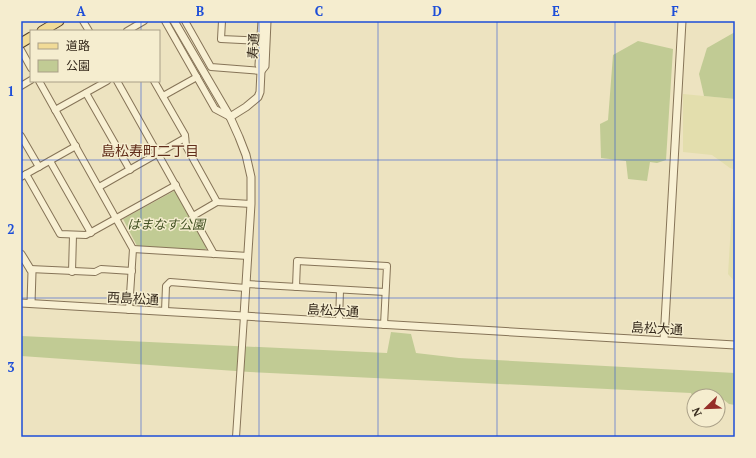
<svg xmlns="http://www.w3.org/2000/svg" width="756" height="458" viewBox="0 0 756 458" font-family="'PT Serif','Noto Sans JP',serif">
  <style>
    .farmland { fill: #e3dead }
    .green { fill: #c1cb94 }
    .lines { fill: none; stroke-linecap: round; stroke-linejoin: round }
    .minor-casing { stroke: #867458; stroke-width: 8 }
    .tertiary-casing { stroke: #867458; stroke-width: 9 }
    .primary-casing { stroke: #54412c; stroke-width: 11 }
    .minor { stroke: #f8f0d3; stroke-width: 6 }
    .tertiary { stroke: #f8f0d3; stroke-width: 7 }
    .primary { stroke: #f1db97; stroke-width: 9 }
    .grid { fill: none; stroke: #1d4ed8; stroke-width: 1; stroke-opacity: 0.55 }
    .labels { text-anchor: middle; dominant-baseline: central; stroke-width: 3; stroke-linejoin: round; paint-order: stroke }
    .street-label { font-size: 13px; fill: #362a1c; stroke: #f5edcf }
    .park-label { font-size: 13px; font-style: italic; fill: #435223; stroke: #f5edcf }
    .neighbourhood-label { font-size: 14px; fill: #622f1c; stroke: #f5edcf }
    .neatline { fill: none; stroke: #1d4ed8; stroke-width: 1.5 }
    .grid-label { font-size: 13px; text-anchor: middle; font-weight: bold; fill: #1d4ed8 }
  </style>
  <rect width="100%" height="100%" fill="#ede3c0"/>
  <!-- farmland -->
  <g class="farmland">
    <path d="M683,94L735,99V170L730,168L712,155L683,152Z"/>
    <path d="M735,188V282L728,274L733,192Z"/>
  </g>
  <!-- green -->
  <g class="green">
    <path d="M735,32V99L704,96L699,74L707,48Z"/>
    <path d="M638,41L673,49L666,160L657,163L650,162L647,181L628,179L626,161L601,158L600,124L608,120L613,55Z"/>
    <path d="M174,191L176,192L207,247L205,250L137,246L123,219Z"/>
    <path d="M391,332L411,334L416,353L459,358L735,373V405L729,404L724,400L718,399V396H694L693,398L691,393L250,372L21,356V336L387,353Z"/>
  </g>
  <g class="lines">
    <!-- minor casing -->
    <g class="minor-casing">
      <g id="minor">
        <path d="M83,21L89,31"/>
        <path d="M165,21L215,109L230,117"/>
        <path d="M185,21L211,67L261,71"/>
        <path d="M222,21L221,39L264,41"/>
        <path d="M127,31L144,21"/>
        <path d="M21,50L31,68"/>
        <path d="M39,81L133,249L129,310"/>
        <path d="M117,81L214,254"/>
        <path d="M154,81L185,135L186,146L217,202L251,204"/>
        <path d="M21,86L31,80"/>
        <path d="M86,93L130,170"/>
        <path d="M163,96L197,77"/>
        <path d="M55,110L107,81"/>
        <path d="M21,136L39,167"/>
        <path d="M50,161L91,233"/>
        <path d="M26,174L60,234L86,235L176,185"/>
        <path d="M21,177L76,146"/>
        <path d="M99,187L185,138"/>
        <path d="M193,216L217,202"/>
        <path d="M133,249L248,256"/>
        <path d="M30,269L95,272L101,269L132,271"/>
        <path d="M72,272L73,235"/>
        <path d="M246,284L385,292"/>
        <path d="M296,287L297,261L387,266L384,325"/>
        <path d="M165,311L166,286L170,282L246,288"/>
        <path d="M339,322L340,290"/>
        <path d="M236,437L244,316"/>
      </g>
    </g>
    <!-- tertiary casing -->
    <g class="tertiary-casing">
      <g id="tertiary">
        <path d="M174,21L230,117L239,137L246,155L251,177V204L244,316"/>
        <path d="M261,71L265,66L267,21"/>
        <path d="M230,117L246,107L258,97L260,92L261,71L259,65L262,21"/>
        <path d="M21,254L32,272L31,303"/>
        <path d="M21,303L735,345"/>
        <path d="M664,340L682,21"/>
      </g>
    </g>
    <!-- primary casing -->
    <g class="primary-casing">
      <g id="primary">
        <path d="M42,31L59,21"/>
        <path d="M21,43L31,37"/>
      </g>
    </g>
    <!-- minor -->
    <use href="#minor" class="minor"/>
    <!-- tertiary -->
    <use href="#tertiary" class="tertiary"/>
    <!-- primary -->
    <use href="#primary" class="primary"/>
  </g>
  <!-- grid -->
  <path class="grid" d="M141,21V31M259,21V437M378,21V437M497,21V437M615,21V437M141,81V437M21,160H735M21,298H735"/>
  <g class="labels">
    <!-- street labels -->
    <g class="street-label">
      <text transform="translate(253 46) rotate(-87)">寿通</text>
      <text transform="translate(133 298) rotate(3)">西島松通</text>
      <text transform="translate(333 310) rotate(3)">島松大通</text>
      <text transform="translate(657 328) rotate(3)">島松大通</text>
    </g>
    <!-- park labels -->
    <g class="park-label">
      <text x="166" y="224">はまなす公園</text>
    </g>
    <!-- neighbourhood labels -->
    <g class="neighbourhood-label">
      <text x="150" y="150">島松寿町二丁目</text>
    </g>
  </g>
  <!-- border -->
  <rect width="756" height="458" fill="none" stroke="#f5edcf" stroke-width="44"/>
  <!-- legend -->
  <rect x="30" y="30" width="130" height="52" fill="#f5edcf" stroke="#a99f87"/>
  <rect x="38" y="43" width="20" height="6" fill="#f1db97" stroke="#a99f87"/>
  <text x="66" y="50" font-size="12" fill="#362a1c">道路</text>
  <rect x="38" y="60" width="20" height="12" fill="#c1cb94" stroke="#a99f87"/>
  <text x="66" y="70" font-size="12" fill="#362a1c">公園</text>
  <!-- north arrow -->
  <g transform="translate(706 408) rotate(247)"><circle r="19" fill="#f5edcf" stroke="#a99f87"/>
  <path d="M0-3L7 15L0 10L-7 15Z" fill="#952e28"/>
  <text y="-6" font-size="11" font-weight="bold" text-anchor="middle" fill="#362a1c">N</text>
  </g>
  <rect x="22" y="22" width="712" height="414" class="neatline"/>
  <g class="grid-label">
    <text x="81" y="16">A</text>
    <text x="200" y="16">B</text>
    <text x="319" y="16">C</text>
    <text x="437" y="16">D</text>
    <text x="556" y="16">E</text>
    <text x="675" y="16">F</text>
    <text x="11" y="96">1</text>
    <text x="11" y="234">2</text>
    <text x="11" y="372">3</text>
  </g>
</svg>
